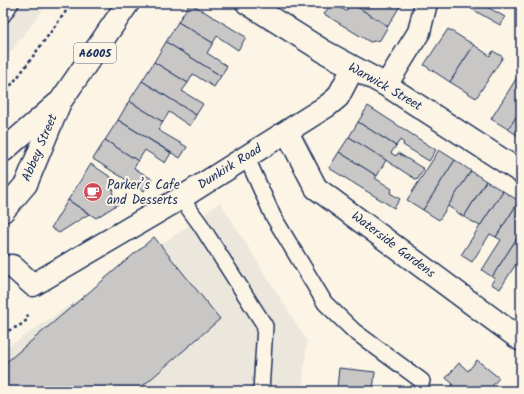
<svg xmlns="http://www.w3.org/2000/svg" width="524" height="394" viewBox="0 0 524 394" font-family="Kalam,sans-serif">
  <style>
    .built { fill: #ece7dc }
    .building { fill: #c8c7c6; stroke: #1b2f5e }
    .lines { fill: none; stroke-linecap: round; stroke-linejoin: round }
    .lane-casing { stroke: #1b2f5e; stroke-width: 18 }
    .street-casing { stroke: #1b2f5e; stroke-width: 25 }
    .primary-casing { stroke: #1b2f5e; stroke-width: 25 }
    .path { stroke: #1b2f5e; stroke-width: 2.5; stroke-dasharray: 3 3; stroke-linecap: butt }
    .lane { stroke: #fcf5e5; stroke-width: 15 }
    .street { stroke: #fcf5e5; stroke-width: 22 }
    .primary { stroke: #fcf5e5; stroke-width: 22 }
    .labels { text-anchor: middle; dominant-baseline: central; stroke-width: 4; stroke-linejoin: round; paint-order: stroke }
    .shield { fill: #fcf5e5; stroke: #5e6a86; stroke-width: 1 }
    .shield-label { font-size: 12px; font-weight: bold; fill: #1b2f5e }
    .street-label { font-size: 13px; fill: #1b2f5e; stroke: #fcf5e5 }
    .poi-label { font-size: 13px; fill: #1b2f5e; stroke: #fcf5e5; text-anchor: start }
  </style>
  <rect width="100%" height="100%" fill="#fcf5e5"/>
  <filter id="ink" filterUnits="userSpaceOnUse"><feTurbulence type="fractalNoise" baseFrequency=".025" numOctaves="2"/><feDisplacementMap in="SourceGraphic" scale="8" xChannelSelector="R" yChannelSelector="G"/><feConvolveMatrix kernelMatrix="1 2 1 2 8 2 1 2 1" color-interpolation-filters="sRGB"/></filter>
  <g filter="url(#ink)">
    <!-- built -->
    <g class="built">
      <path d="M3,3H48L3,62Z"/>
      <path d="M220,202L307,341L302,391H3V350L190,225Z"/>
    </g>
    <!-- building -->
    <g class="building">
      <path d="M190,3L246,37L238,50L217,36L213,43L178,22Z"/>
      <path d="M332,3L346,11L351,3L388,26L380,40L370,42L324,14Z"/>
      <path d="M351,3H394L400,6L388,26Z"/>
      <path d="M461,3H480L505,17L500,25Z"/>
      <path d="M178,22L213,43L207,53L227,66L221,76L166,42Z"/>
      <path d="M448,29L474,45L450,82L424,65Z"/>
      <path d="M166,42L221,76L214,87L193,74L188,83L154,62Z"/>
      <path d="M474,45L490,56L493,51L503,57L476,98L450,82Z"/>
      <path d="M154,62L188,83L182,91L203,104L196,115L142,81Z"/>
      <path d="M521,71V110L508,129L491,119Z"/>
      <path d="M142,81L196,115L190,126L169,112L163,122L129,101Z"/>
      <path d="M129,101L163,122L158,130L187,147L180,158L118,120Z"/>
      <path d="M368,106L436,150L429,161L403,145L404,143L400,140L396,146L358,122Z"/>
      <path d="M521,110V138L508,129Z"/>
      <path d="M118,120L171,153L165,163L145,150L138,161L105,140Z"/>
      <path d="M358,122L396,146L391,153L396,156L398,153L424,169L417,180L349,137Z"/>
      <path d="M349,137L386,160L377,176L339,152Z"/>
      <path d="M105,140L138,161L134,168L152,179L144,191L93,159Z"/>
      <path d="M439,150L455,160L423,210L407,200Z"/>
      <path d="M339,152L377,176L375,178L392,189L390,193L400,199L394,208L329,168Z"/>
      <path d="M455,160L471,171L439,220L423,210Z"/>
      <path d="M91,164L115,180L110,188L114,190L112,194L123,201L96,218L68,200Z"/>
      <path d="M471,171L486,181L464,217L448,206Z"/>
      <path d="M486,181L503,191L480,226L464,217Z"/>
      <path d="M503,191L519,201L496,237L490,234L472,262L461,255Z"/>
      <path d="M68,200L89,214L59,233L51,228Z"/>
      <path d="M519,201L521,202V232L492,277L482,270L501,240L496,237Z"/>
      <path d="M521,232V256L500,289L491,284L495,278L492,277Z"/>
      <path d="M154,237L220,319L137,391H3V365Z"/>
      <path d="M477,360L499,378L488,391H447L453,384L446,378L459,363L468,371Z"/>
      <path d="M339,368L375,372L373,390L381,391H322L323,387L337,388Z"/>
    </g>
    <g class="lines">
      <!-- lane casing -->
      <g class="lane-casing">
        <g id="lane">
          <path d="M3,15L11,3"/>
          <path d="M246,156L273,216L325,303L354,331L422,381"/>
          <path d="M181,198L200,224L265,326L261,391"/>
        </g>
      </g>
      <!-- street casing -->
      <g class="street-casing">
        <g id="street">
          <path d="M247,3L325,52L386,85L521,172"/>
          <path d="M386,85L419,32L426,3"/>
          <path d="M287,132L316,188L521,340"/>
          <path d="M12,266L33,285L181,198L327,106L338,97L353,68"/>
        </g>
      </g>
      <!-- primary casing -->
      <g class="primary-casing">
        <g id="primary">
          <path d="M3,151L57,104"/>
          <path d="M3,211L26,184L60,102L128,3"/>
        </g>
      </g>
      <!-- path -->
      <g class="path">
        <path d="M3,95L20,74L72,3"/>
        <path d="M3,333L19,326L27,320L28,312"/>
      </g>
      <!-- lane -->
      <use href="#lane" class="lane"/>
      <!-- street -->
      <use href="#street" class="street"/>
      <!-- primary -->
      <use href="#primary" class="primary"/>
    </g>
  </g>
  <!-- icons -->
  <defs>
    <g id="cafe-disc" transform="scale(1)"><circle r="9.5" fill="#d1495b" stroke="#fcf5e5"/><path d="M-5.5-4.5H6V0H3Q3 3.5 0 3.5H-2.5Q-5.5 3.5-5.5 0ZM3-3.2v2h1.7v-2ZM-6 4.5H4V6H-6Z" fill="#fff"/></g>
  </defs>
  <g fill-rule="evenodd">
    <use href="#cafe-disc" x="93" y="192"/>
  </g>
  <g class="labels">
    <!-- shield labels -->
    <rect class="shield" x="74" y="43" width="42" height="20" rx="3"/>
    <g class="shield-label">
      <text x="95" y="53">A6005</text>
    </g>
    <!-- street labels -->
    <g class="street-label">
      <text transform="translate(385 87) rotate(30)">Warwick Street</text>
      <text transform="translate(40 148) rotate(-67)">Abbey Street</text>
      <text transform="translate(230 167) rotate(-32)">Dunkirk Road</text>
      <text transform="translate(393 245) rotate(37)">Waterside Gardens</text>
    </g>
    <!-- poi labels -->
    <g class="poi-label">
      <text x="107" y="185">Parker’s Cafe<tspan x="107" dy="15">and Desserts</tspan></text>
    </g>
  </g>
  <!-- margin -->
  <rect width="524" height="394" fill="none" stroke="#fcf5e5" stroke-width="16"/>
  <rect x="8" y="8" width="508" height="378" fill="none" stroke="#1b2f5e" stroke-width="1.5" filter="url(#ink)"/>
</svg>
